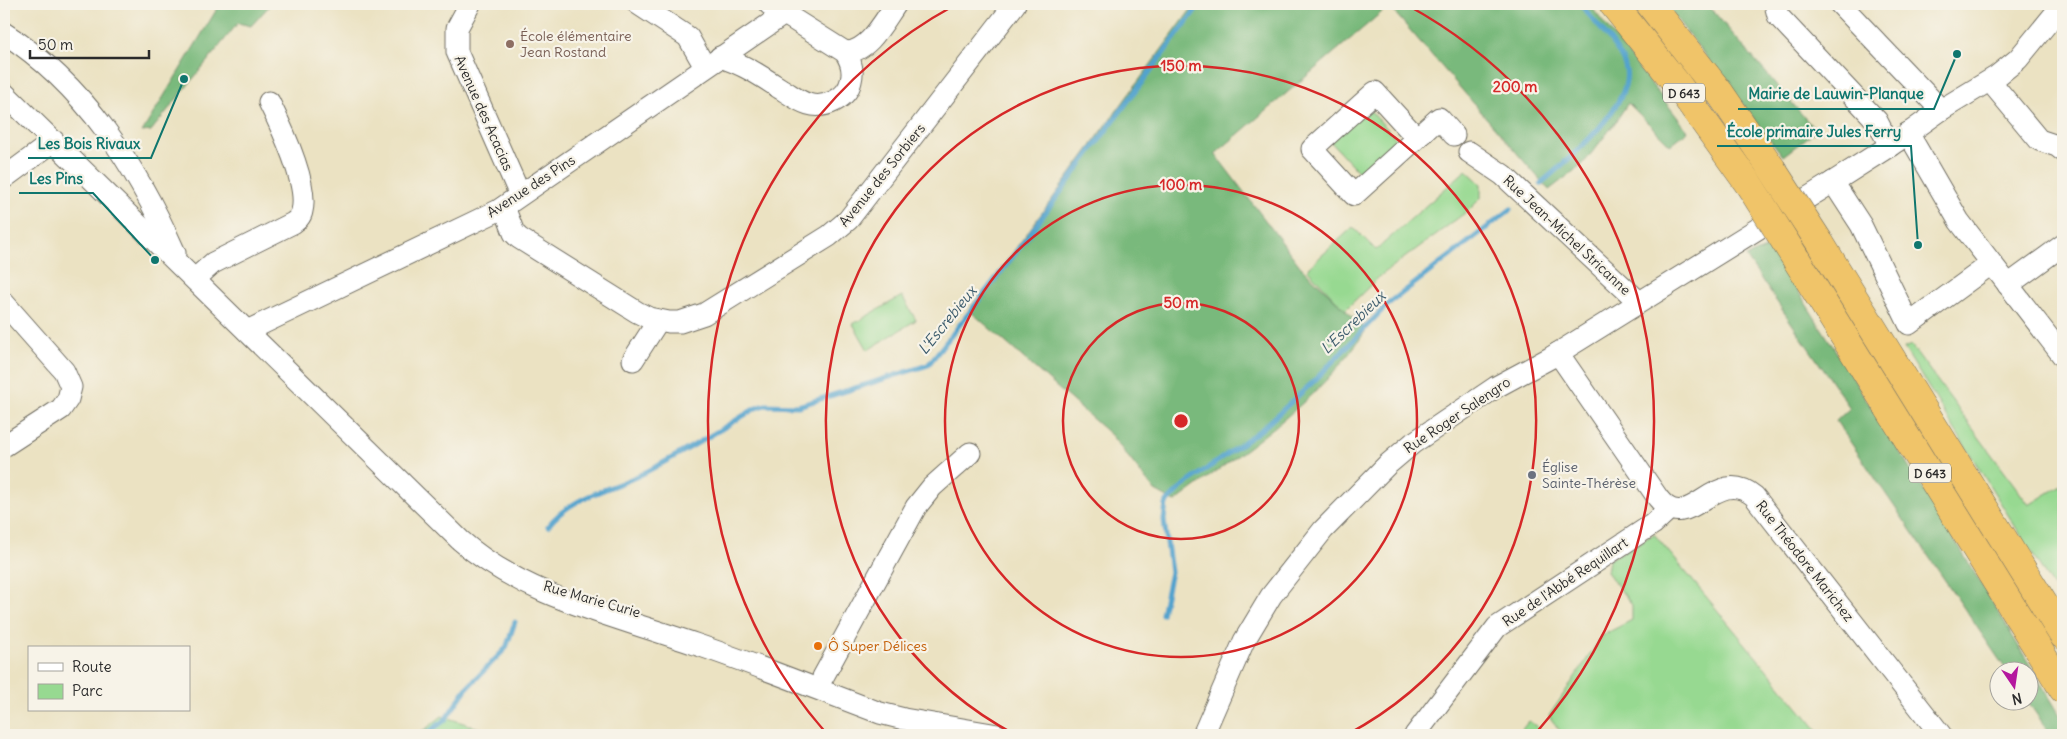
<svg xmlns="http://www.w3.org/2000/svg" width="2067" height="739" viewBox="0 0 2067 739" font-family="Delius,sans-serif">
  <style>
    .green { fill: #97d991; stroke: #61825e }
    .forest { fill: #79b97b; stroke: #527253 }
    .lines { fill: none; stroke-linecap: round; stroke-linejoin: round }
    .stream { stroke: #52a3cd; stroke-width: 5 }
    .minor-casing { stroke: #6e6b60; stroke-width: 23 }
    .highway-casing { stroke: #6e6b60; stroke-width: 29 }
    .minor { stroke: #fff; stroke-width: 21 }
    .highway { stroke: #f0c469; stroke-width: 28 }
    .highway-bridge-casing { stroke: #6e6b60; stroke-width: 29; stroke-linecap: butt }
    .highway-bridge { stroke: #f0c469; stroke-width: 28 }
    .ring { fill: none; stroke: #d62828; stroke-width: 2.5 }
    .education-dot { fill: #8d6e63; stroke: #f7f3e8; stroke-width: 2 }
    .worship-dot { fill: #6b7280; stroke: #f7f3e8; stroke-width: 2 }
    .food-dot { fill: #e8710a; stroke: #f7f3e8; stroke-width: 2 }
    .labels { text-anchor: middle; dominant-baseline: central; stroke-width: 4.5; stroke-linejoin: round; paint-order: stroke }
    .shield { fill: #f7f3e8; stroke: #686764; stroke-width: 1 }
    .shield-label { font-size: 12px; font-weight: bold; fill: #2b2b2b }
    .education-label { font-size: 14px; fill: #785e54; stroke: #f7f3e8; text-anchor: start }
    .street-label { font-size: 14px; fill: #2b2b2b; stroke: #f7f3e8 }
    .worship-label { font-size: 14px; fill: #5b616d; stroke: #f7f3e8; text-anchor: start }
    .food-label { font-size: 14px; fill: #c56008; stroke: #f7f3e8; text-anchor: start }
    .water-label { font-size: 15px; font-style: italic; fill: #3b5b6c; stroke: #f7f3e8 }
    .centre { fill: #d62828; stroke: #f7f3e8; stroke-width: 2.5 }
    .ring-label { font-size: 15px; text-anchor: middle; font-weight: bold; fill: #d62828; stroke: #f7f3e8; stroke-width: 4.5; stroke-linejoin: round; paint-order: stroke }
    .leader { fill: none; stroke: #0f766e; stroke-width: 2 }
    .callout-dot { fill: #0f766e; stroke: #f7f3e8; stroke-width: 2 }
    .callout-label { font-size: 15px; text-anchor: middle; font-weight: bold; fill: #0f766e; stroke: #f7f3e8; stroke-width: 4.5; stroke-linejoin: round; paint-order: stroke }
  </style>
  <rect width="100%" height="100%" fill="#f7f3e8"/>
  <filter id="ink" filterUnits="userSpaceOnUse"><feTurbulence type="fractalNoise" baseFrequency=".02" numOctaves="2"/><feDisplacementMap in="SourceGraphic" scale="10" xChannelSelector="R" yChannelSelector="G"/><feConvolveMatrix kernelMatrix="1 2 1 2 8 2 1 2 1" color-interpolation-filters="sRGB"/></filter>
  <filter id="wash" filterUnits="userSpaceOnUse"><feTurbulence type="fractalNoise" baseFrequency=".0096" numOctaves="4" result="noise"/><feDisplacementMap in="SourceGraphic" scale="20" xChannelSelector="R" yChannelSelector="G"/><feGaussianBlur stdDeviation="1.12" result="paint"/><feColorMatrix in="noise" values="0 0 0 0 0 0 0 0 0 0 0 0 0 0 0 0 0 1.4 0 .05"/><feComposite in="paint" operator="in"/></filter>
  <g filter="url(#wash)">
    <rect width="100%" height="100%" fill="#ebe2c2"/>
    <!-- green -->
    <g class="green">
      <path d="M1366,106L1402,145L1365,179L1329,140Z"/>
      <path d="M1466,170L1481,184V198L1469,210L1380,276L1345,310L1307,269L1353,227L1376,250Z"/>
      <path d="M902,296L916,320L868,350L853,324Z"/>
      <path d="M1911,345L2029,505L2061,485L2063,488V603L1904,348Z"/>
      <path d="M1654,534L1817,730V735H1563L1549,716L1603,635L1632,620V605L1607,572L1609,560Z"/>
      <path d="M442,716L500,735H418Z"/>
      <path d="M1529,721L1548,735H1517Z"/>
    </g>
    <!-- forest -->
    <g class="forest">
      <path d="M220,4H271L251,26L238,23L151,131L142,132Z"/>
      <path d="M1195,4H1589L1688,131L1670,145L1628,103L1612,127L1583,164L1549,190L1389,6L1215,154L1300,266L1366,330C1320,402 1242,451 1175,502L1155,491L1111,435L970,311Z"/>
      <path d="M1665,4H1707L1816,131L1783,156Z"/>
      <path d="M1770,247L1939,514L2063,720V735H2051L2028,702H2030V672L2007,671L1836,421L1850,408L1746,257Z"/>
    </g>
    <g class="lines">
      <!-- stream -->
      <g class="stream">
        <path d="M1541,183C1565,163 1638,102 1625,66C1619,47 1593,20 1580,4"/>
        <path d="M548,526C570,497 609,490 640,475C680,455 718,431 756,408L765,405L798,406L928,365L1005,267L1200,4"/>
        <path d="M1162,614L1171,572L1164,520L1166,503L1182,487L1263,428L1313,382L1388,304L1511,209"/>
        <path d="M425,735L445,720L466,689L506,648L515,622"/>
      </g>
    </g>
  </g>
  <g filter="url(#ink)">
    <g class="lines">
      <!-- minor casing -->
      <g class="minor-casing">
        <g id="minor">
          <path d="M470,4L457,28V52L520,195"/>
          <path d="M638,4L688,37L705,67"/>
          <path d="M1775,4L1778,16L1877,121L1890,146"/>
          <path d="M1840,4L1941,110"/>
          <path d="M4,33C85,85 137,167 175,253"/>
          <path d="M845,52C868,53 884,21 896,4"/>
          <path d="M720,57C743,64 761,76 781,89C790,94 798,101 808,104C825,109 847,99 851,81C854,70 851,61 845,52L769,4"/>
          <path d="M1990,81L2039,140L2057,146L2063,151"/>
          <path d="M4,93L460,540C524,597 616,616 695,644C757,665 819,690 880,713L904,719L998,735"/>
          <path d="M1908,133L1959,221L2063,356"/>
          <path d="M1417,138L1375,92L1312,149L1354,195L1439,118L1454,135"/>
          <path d="M1469,152L1503,175L1639,302"/>
          <path d="M4,178L54,141"/>
          <path d="M1833,182L1861,225L1909,324L1991,264"/>
          <path d="M504,207L514,233L519,238L637,312L649,318L669,322H680L704,314L829,236L848,220L1015,4"/>
          <path d="M195,279L213,263L293,223C297,220 301,217 302,211C309,185 281,126 269,102"/>
          <path d="M2008,285L2063,245"/>
          <path d="M4,303L64,371L71,387L68,399L61,409L4,446"/>
          <path d="M247,331L499,210L784,14"/>
          <path d="M1558,353L1658,498C1689,539 1714,463 1754,496L1941,735"/>
          <path d="M633,360L658,321"/>
          <path d="M823,677L916,507L932,487L970,453"/>
          <path d="M1203,735L1244,641L1271,596L1323,530L1387,465L1413,443L1496,387L1550,358L1833,182L1899,140L1941,110L1997,76L2018,59L2063,4"/>
          <path d="M1415,735L1497,627L1653,524L1668,510"/>
        </g>
      </g>
      <!-- highway casing -->
      <g class="highway-casing">
        <g id="highway">
          <path d="M1613,4L1677,84L1750,186"/>
          <path d="M1650,4L1720,93L1772,169"/>
          <path d="M1820,243L2063,635"/>
          <path d="M1796,259L2063,689"/>
        </g>
      </g>
      <!-- minor -->
      <use href="#minor" class="minor"/>
      <!-- highway -->
      <use href="#highway" class="highway"/>
      <!-- highway-bridge casing -->
      <g class="highway-bridge-casing">
        <g id="highway-bridge">
          <path d="M1772,169L1820,243"/>
          <path d="M1750,186L1796,259"/>
        </g>
      </g>
      <!-- highway-bridge -->
      <use href="#highway-bridge" class="highway-bridge"/>
    </g>
  </g>
  <!-- distance rings -->
  <g class="ring">
    <circle cx="1181" cy="421" r="118"/>
    <circle cx="1181" cy="421" r="236"/>
    <path d="M1014 734A355 355 0 1 1 1348 734"/>
    <path d="M827 734A473 473 0 0 1 955 5M1407 5A473 473 0 0 1 1535 734"/>
  </g>
  <!-- markers -->
  <circle class="education-dot" cx="510" cy="44" r="5"/>
  <circle class="worship-dot" cx="1532" cy="475" r="5"/>
  <circle class="food-dot" cx="818" cy="646" r="5"/>
  <g class="labels">
    <!-- shield labels -->
    <g class="shield">
      <rect x="1663" y="83.5" width="42" height="19" rx="4"/>
      <rect x="1909" y="463.5" width="42" height="19" rx="4"/>
    </g>
    <g class="shield-label">
      <text x="1684" y="93">D 643</text>
      <text x="1930" y="473">D 643</text>
    </g>
    <!-- education labels -->
    <g class="education-label">
      <text x="520" y="36">École élémentaire<tspan x="520" dy="16">Jean Rostand</tspan></text>
    </g>
    <!-- street labels -->
    <g class="street-label">
      <text transform="translate(484 113) rotate(66)">Avenue des Acacias</text>
      <text transform="translate(882 175) rotate(-51)">Avenue des Sorbiers</text>
      <text transform="translate(531 186) rotate(-33)">Avenue des Pins</text>
      <text transform="translate(1567 235) rotate(43)">Rue Jean-Michel Stricanne</text>
      <text transform="translate(1457 415) rotate(-34)">Rue Roger Salengro</text>
      <text transform="translate(1805 561) rotate(52)">Rue Théodore Marichez</text>
      <text transform="translate(1565 582) rotate(-34)">Rue de l'Abbé Requillart</text>
      <text transform="translate(592 599) rotate(16)">Rue Marie Curie</text>
    </g>
    <!-- worship labels -->
    <g class="worship-label">
      <text x="1542" y="467">Église<tspan x="1542" dy="16">Sainte-Thérèse</tspan></text>
    </g>
    <!-- food labels -->
    <g class="food-label">
      <text x="828" y="646">Ô Super Délices</text>
    </g>
    <!-- water labels -->
    <g class="water-label">
      <text transform="translate(947 320) rotate(-51)">L'Escrebieux</text>
      <text transform="translate(1353 322) rotate(-44)">L'Escrebieux</text>
    </g>
  </g>
  <circle cx="1181" cy="421" r="8" class="centre"/>
  <g class="ring-label">
    <text x="1181" y="71">150 m</text>
    <text x="1515" y="92">200 m</text>
    <text x="1181" y="190">100 m</text>
    <text x="1181" y="308">50 m</text>
  </g>
  <!-- callouts -->
  <path class="leader" d="M1957 54L1934 109H1738M1918 245L1911 146H1717M184 79L151 158H28M155 260L93 193H19"/>
  <g class="callout-dot">
    <circle cx="1957" cy="54" r="5"/>
    <circle cx="1918" cy="245" r="5"/>
    <circle cx="184" cy="79" r="5"/>
    <circle cx="155" cy="260" r="5"/>
  </g>
  <g class="callout-label">
    <text x="1836" y="99">Mairie de Lauwin-Planque</text>
    <text x="1814" y="137">École primaire Jules Ferry</text>
    <text x="89" y="149">Les Bois Rivaux</text>
    <text x="56" y="184">Les Pins</text>
  </g>
  <!-- margin -->
  <rect width="2067" height="739" fill="none" stroke="#f7f3e8" stroke-width="20"/>
  <!-- legend -->
  <rect x="28" y="646" width="162" height="65" fill="#f7f3e8" stroke="#a5a39c"/>
  <rect x="38" y="663" width="25" height="8" fill="#ffffff" stroke="#a5a39c"/>
  <text x="72" y="672" font-size="15" fill="#2b2b2b">Route</text>
  <rect x="38" y="684" width="25" height="15" fill="#97d991" stroke="#a5a39c"/>
  <text x="72" y="696" font-size="15" fill="#2b2b2b">Parc</text>
  <!-- north arrow -->
  <g transform="translate(2014 686) rotate(167)"><circle r="24" fill="#f7f3e8" stroke="#a5a39c"/>
  <path d="M0-4L9 19L0 12L-9 19Z" fill="#b5179e"/>
  <text y="-8" font-size="14" font-weight="bold" text-anchor="middle" fill="#2b2b2b">N</text>
  </g>
  <!-- scale -->
  <path d="M30 50v8h119v-8" fill="none" stroke="#2b2b2b" stroke-width="2.5"/>
  <text x="38" y="50" font-size="15" fill="#2b2b2b" stroke="#f7f3e8" stroke-width="4" paint-order="stroke">50 m</text>
</svg>
